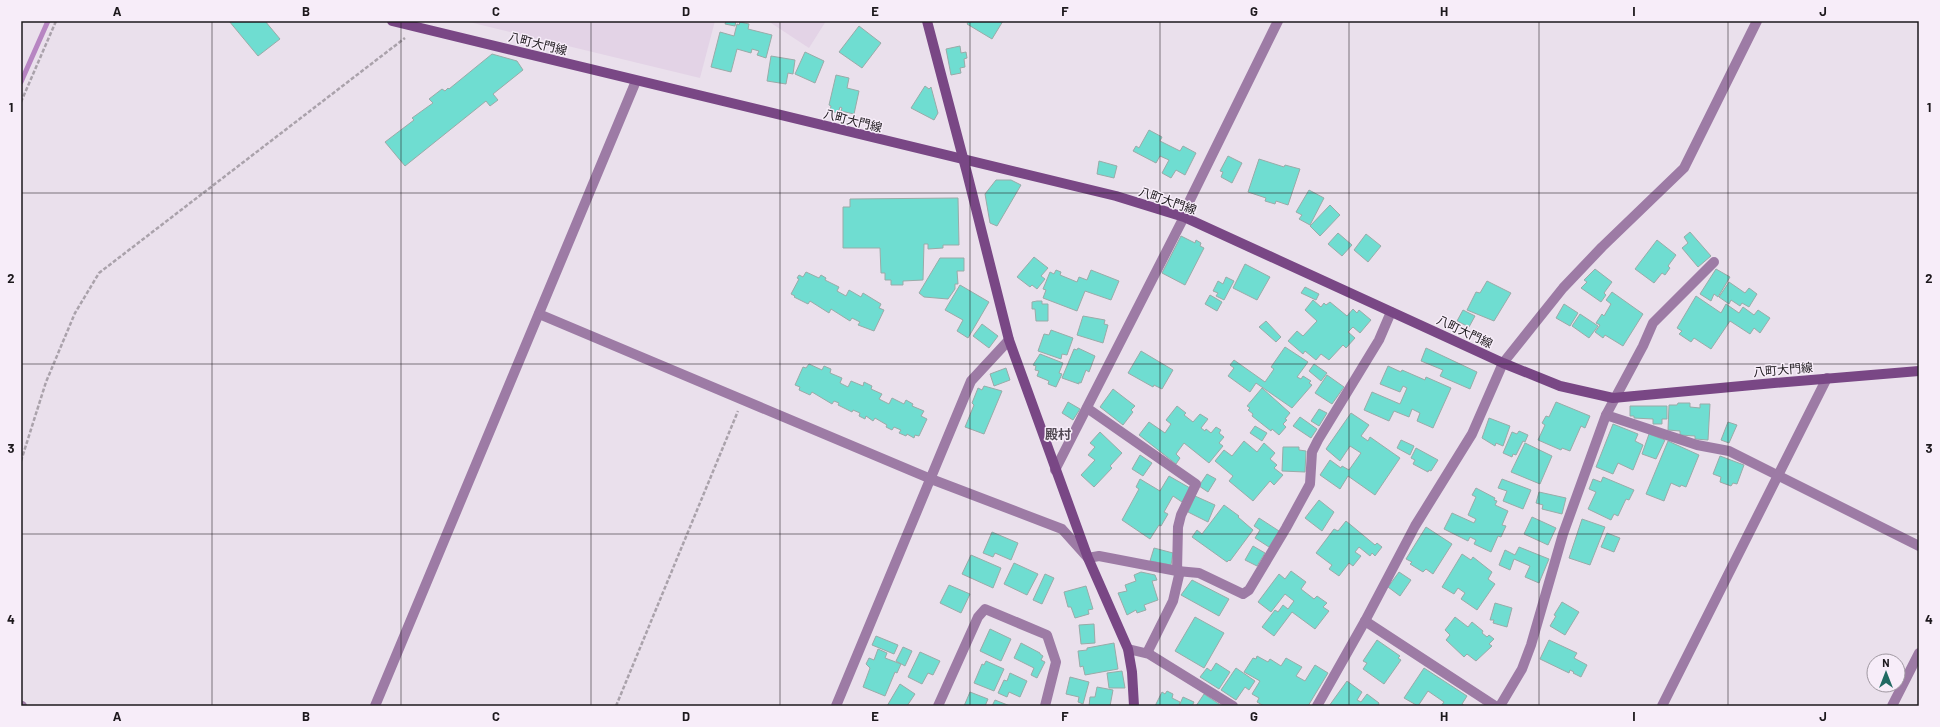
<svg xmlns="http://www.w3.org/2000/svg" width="1940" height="727" viewBox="0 0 1940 727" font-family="Barlow,'Noto Sans JP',sans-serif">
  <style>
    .built { fill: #e3d3e6 }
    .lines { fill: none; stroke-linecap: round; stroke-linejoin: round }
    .stream { stroke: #b785c2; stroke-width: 5 }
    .building { fill: #6fddd1; stroke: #99aba8 }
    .path { stroke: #aaa2ab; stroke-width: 2.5; stroke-dasharray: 4 2; stroke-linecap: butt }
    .street { stroke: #9d7ba5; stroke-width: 10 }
    .secondary { stroke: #794785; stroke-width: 10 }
    .grid { fill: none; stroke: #1d191d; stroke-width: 1; stroke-opacity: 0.55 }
    .labels { text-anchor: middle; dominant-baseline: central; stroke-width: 3; stroke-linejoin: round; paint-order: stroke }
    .street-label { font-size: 12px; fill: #1d191d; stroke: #f7edf9 }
    .neighbourhood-label { font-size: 13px; font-weight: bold; fill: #534a54; stroke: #f7edf9 }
    .neatline { fill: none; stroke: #1d191d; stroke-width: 1.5 }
    .grid-label { font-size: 13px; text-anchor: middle; font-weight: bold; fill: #1d191d }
  </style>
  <rect width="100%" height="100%" fill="#eae0ec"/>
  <!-- built -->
  <g class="built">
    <path d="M465,21H715L700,78Z"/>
    <path d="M768,21H826L809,48Z"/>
  </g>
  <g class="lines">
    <!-- stream -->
    <path class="stream" d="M21,82L48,21"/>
  </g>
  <!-- building -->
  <g class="building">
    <path d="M229,21H265L280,39L258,56Z"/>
    <path d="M726,21H736L735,26L725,24Z"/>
    <path d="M969,21H1003L992,39L967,24Z"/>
    <path d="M740,22L749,24L748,29L772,35L766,58L757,55L759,51L752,49L751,53L737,49L731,72L711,67L720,32L734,36L737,24L739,25Z"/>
    <path d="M859,26L881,43L862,68L839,52Z"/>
    <path d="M960,46L961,53L966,52L967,58L964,59L965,67L960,68L961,73L951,75L946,49Z"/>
    <path d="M805,52L824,61L815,83L795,74Z"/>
    <path d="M492,54L517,61L523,70L493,94L498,100L490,106L486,101L405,166L385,142L414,120L412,118L433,103L429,99L442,89L445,91L448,88L449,89Z"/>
    <path d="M771,56L795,60L793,74L788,73L786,84L767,81Z"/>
    <path d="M836,75L849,78L847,88L859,91L854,114L841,111L842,108L840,107L838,113L830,111L831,106L829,105Z"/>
    <path d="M925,86L929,89L931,87L938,113L934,120L911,108Z"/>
    <path d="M1149,130L1162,137L1160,141L1180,151L1183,146L1196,153L1185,175L1176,170L1171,178L1162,173L1169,160L1160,156L1156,163L1133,151L1136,146L1139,148Z"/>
    <path d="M1228,156L1242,163L1232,183L1221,177L1223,172L1220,171Z"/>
    <path d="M1259,159L1284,167L1285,165L1300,169L1288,205L1276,201L1275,204L1265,201L1266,198L1248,192Z"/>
    <path d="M1099,161L1117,166L1114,178L1097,174Z"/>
    <path d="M996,180H1011L1021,185L997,226L990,223L985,194Z"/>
    <path d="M1309,190L1324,198L1310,225L1299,219L1302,215L1296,212Z"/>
    <path d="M958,198L959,245H943V248L928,249V244H924L923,280L903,281V285H891V280H885V273H881L880,248H843V207H850V199Z"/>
    <path d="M1330,205L1340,215L1320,236L1310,226Z"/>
    <path d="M1690,232L1711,256L1698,267L1682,248L1688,243L1684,237Z"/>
    <path d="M1338,233L1352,245L1342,256L1328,244Z"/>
    <path d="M1366,234L1381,246L1368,262L1354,250Z"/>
    <path d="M1181,236L1195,243L1196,240L1201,243L1200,246L1204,248L1185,285L1162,273Z"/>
    <path d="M1657,240L1676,255L1668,266L1670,268L1665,275L1662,273L1654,283L1635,269Z"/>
    <path d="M1034,257L1048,268L1041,276L1045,279L1037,289L1032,285L1030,287L1017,277Z"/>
    <path d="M940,258H964V271H957L958,284H955V289L948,299L924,297L919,293Z"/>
    <path d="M1245,264L1270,277L1257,300L1233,288Z"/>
    <path d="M1595,269L1612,282L1604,293L1606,295L1601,302L1581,288L1587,282L1584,280Z"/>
    <path d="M1716,269L1730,277L1718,297L1714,294L1711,301L1700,294Z"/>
    <path d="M1056,270L1061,272L1060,275L1077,282L1079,277L1087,280L1091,270L1119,281L1111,300L1085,291L1077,311L1043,298L1046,290L1043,289L1050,272L1054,274Z"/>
    <path d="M806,272L819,278L821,275L826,278L825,280L839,287L837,291L846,296L849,290L861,297L863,293L881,304L879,308L884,310L874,331L858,325L860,322L852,318L850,321L831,309L829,313L810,301L808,304L794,297L795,296L791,294L799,279L797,278L799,275L803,277Z"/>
    <path d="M1226,277L1234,281L1224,300L1216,296L1218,293L1213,291L1218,281L1223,284Z"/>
    <path d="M1487,281L1511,293L1494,321L1467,310L1476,292L1480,293Z"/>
    <path d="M1729,282L1745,293L1749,288L1757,294L1749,307L1742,303L1740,306L1731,300L1729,304L1719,297Z"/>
    <path d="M960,285L989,302L968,338L957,331L963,320L945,310Z"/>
    <path d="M1305,287L1319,294L1316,300L1301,293Z"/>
    <path d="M1612,292L1643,314L1623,346L1605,335L1603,338L1595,332L1600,325L1596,323L1602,314L1604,316L1611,304L1606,300Z"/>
    <path d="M1210,295L1222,302L1217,311L1205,304Z"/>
    <path d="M1696,296L1721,313L1726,304L1739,313L1743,307L1754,315L1758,310L1770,318L1760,333L1754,328L1750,334L1730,321L1711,349L1694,338L1691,342L1679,334L1682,331L1677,328Z"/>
    <path d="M1313,300L1321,307L1324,303L1326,305L1330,302L1347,316L1353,309L1357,313L1359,310L1371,320L1360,333L1353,327L1348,332L1355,338L1346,348L1343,345L1329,360L1321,354L1316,360L1305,351L1303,354L1288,341L1297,331L1303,336L1317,321L1305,310Z"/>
    <path d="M1037,301H1042V304H1048V321H1036L1035,309H1032V302Z"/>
    <path d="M1564,304L1578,313L1570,326L1556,318Z"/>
    <path d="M1463,310L1475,316L1469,327L1457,321Z"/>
    <path d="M1580,314L1598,326L1589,338L1572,326Z"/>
    <path d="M1083,316L1105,320L1104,324L1108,325L1103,343L1077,335Z"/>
    <path d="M1266,321L1281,337L1276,342L1259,327Z"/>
    <path d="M982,324L998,336L989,348L973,336Z"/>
    <path d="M1051,330L1073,338L1067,355L1062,354L1061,359L1038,351L1044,334L1049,335Z"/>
    <path d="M1285,347L1308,362L1297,377L1301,379L1303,376L1311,381L1309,383L1312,385L1292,408L1256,383L1250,392L1228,376L1234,368L1230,365L1234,360L1265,382L1274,369L1271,367Z"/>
    <path d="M1078,348L1095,356L1089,372L1086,370L1081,383L1079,382V384L1062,378L1074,349L1077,350Z"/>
    <path d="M1426,348L1477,372L1470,389L1440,376L1443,370L1421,361Z"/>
    <path d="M1141,351L1173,370L1162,389L1154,385L1153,387L1128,373Z"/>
    <path d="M1040,354L1063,363L1059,373L1062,374L1056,387L1048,384L1049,381L1037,376L1039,371L1035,370L1036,366L1033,365Z"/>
    <path d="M809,364L822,370L824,366L831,369L830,373L842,378L840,383L848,387L851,381L863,386L864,382L872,386L871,389L882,394L879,399L889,404L892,398L904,404L906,400L913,404L912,406L924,411L921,416L927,419L919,436L915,435L914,438L907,434L906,436L899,433L901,430L894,427L892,430L886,427L887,425L875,418L873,421L866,416L865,419L859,416L860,413L853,410L852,412L838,405L839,403L834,401L832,404L812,392L810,395L799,390L800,387L795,385L803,367L806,368Z"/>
    <path d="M1314,364L1327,373L1321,381L1309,371Z"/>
    <path d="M1388,366L1401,372L1402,370L1425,380L1426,377L1451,388L1433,428L1417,421L1420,413L1412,409L1409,417L1394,411L1389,421L1364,410L1372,392L1400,404L1407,388L1403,386L1400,392L1380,384Z"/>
    <path d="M1006,368L1010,380L994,386L990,374Z"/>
    <path d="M1327,375L1344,387L1332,404L1315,393Z"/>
    <path d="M984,386L1002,391L984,434L965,427L974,405L972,403L978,388L982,390Z"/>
    <path d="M1262,388L1290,413L1285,419L1287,420L1283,424L1286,427L1279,435L1272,429L1271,431L1252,416L1253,414L1248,410L1250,408L1247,406Z"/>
    <path d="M1113,389L1135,406L1131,410L1133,412L1123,425L1100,407Z"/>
    <path d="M1068,402L1080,409L1073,420L1062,413Z"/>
    <path d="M1556,402L1590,416L1585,428L1581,426L1570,451L1562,448L1561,450L1538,440L1545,425L1542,423L1546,416L1549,417Z"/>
    <path d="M1678,403H1690V407L1700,408V404H1710L1708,440L1695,439V436L1680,435V431L1668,430L1669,405H1677Z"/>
    <path d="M1177,406L1186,413L1184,415L1193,422L1200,414L1208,419L1201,428L1205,431L1206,429L1211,433L1216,427L1221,430L1219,433L1224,437L1219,443L1223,446L1209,463L1184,443L1176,454L1180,458L1176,464L1139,435L1149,422L1165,433L1171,424L1166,420Z"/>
    <path d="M1630,406H1667V419H1662V424H1653V419L1634,418V416H1630Z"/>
    <path d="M1319,409L1327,413L1319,426L1311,421Z"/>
    <path d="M1351,413L1369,425L1361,436L1368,441L1370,437L1400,458L1375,495L1348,476L1340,489L1320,475L1330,460L1341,468L1342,466L1349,470L1361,453L1350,446L1340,461L1326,449Z"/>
    <path d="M1300,417L1317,429L1311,438L1293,426Z"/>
    <path d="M1489,418L1510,426L1503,446L1496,443L1495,446L1482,438Z"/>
    <path d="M1728,422L1737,425L1729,443L1721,440Z"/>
    <path d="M1613,424L1638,434L1635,441L1643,445L1633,470L1618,463L1613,474L1596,467Z"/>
    <path d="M1255,426L1267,433L1262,441L1250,433Z"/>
    <path d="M1519,431L1528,435L1525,442L1523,441L1516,455L1513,454L1512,457L1503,453L1512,432L1517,434Z"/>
    <path d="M1100,432L1122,453L1110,466L1112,468L1094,487L1081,475L1095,460L1088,455L1095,447L1090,443Z"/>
    <path d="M1649,434L1665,440L1656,459L1642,454Z"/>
    <path d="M1401,440L1414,446L1410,455L1397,448Z"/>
    <path d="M1244,441L1257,452L1264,443L1275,453L1270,459L1277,465L1274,468L1283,475L1274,485L1270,481L1253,501L1229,481L1233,476L1215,461L1224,450L1232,456Z"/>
    <path d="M1668,441L1699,455L1686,487L1681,485L1680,487L1671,483L1664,501L1646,494Z"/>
    <path d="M1525,443L1552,456L1540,484L1511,472Z"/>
    <path d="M1283,447H1299V450L1306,451L1305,472L1282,471Z"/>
    <path d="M1416,448L1438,460L1431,471L1429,470L1428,472L1413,464L1415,460L1411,458Z"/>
    <path d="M1140,455L1152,463L1143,476L1132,469Z"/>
    <path d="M1720,456L1744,465L1737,484L1733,483L1731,486L1720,482L1721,477L1713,474Z"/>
    <path d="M1207,474L1216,479L1208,492L1199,486Z"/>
    <path d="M1169,476L1190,488L1182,502L1173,496L1164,512L1168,514L1161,526L1159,525L1150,539L1122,520L1139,489L1136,487L1140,479L1160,491Z"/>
    <path d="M1603,477L1634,490L1629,500L1626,499L1618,516L1614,514L1611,520L1588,509L1596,492L1589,489L1593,479L1601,482Z"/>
    <path d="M1502,479L1531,490L1523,509L1503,501L1507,491L1498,488Z"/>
    <path d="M1476,488L1495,498L1494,500L1497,501L1495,505L1508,511L1502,525L1506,526L1501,537L1498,536L1491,552L1474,544L1476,540L1470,537L1468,541L1444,529L1452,513L1474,523L1476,519L1468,515L1476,497L1472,495Z"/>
    <path d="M1539,492L1566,498L1562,514L1542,509L1543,505L1536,503Z"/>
    <path d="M1195,496L1215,505L1208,522L1188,512Z"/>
    <path d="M1319,500L1334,512L1322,531L1305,518Z"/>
    <path d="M1224,505L1239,516L1238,517L1253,530L1230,561L1229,560L1227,562L1192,537L1197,530L1202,534Z"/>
    <path d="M1532,517L1556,528L1548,545L1524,534Z"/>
    <path d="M1259,518L1279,531L1269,547L1255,538L1260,530L1254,526Z"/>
    <path d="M1582,519L1605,527L1590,565L1569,558Z"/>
    <path d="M1346,521L1375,545L1377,543L1382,547L1375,556L1372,553L1370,556L1359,547L1355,552L1361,556L1353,566L1349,563L1339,576L1329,569L1332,565L1316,553L1334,529L1338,531Z"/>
    <path d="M1426,527L1452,544L1433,574L1426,569L1423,572L1410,564L1412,562L1406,559Z"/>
    <path d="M992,532L1018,543L1011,560L995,553L993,557L983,553Z"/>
    <path d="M1607,533L1620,538L1614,552L1601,547Z"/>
    <path d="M1253,546L1265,553L1257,566L1245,560Z"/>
    <path d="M1519,547L1549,559L1539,583L1525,577L1530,566L1514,559L1510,570L1499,565L1505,550L1515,555Z"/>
    <path d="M1154,548L1173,553L1171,565L1150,561Z"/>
    <path d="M1462,554L1471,560L1473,557L1492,572L1488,579L1495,584L1477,610L1461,599L1465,593L1458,588L1454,594L1442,587Z"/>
    <path d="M971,555L1001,568L993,588L962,574Z"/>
    <path d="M1014,563L1038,574L1027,595L1004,584Z"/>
    <path d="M1291,571L1306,582L1301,589L1314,599L1317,596L1327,603L1323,607L1329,611L1315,629L1292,612L1274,636L1262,627L1275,610L1278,612L1283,605L1288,609L1294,601L1285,594L1271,612L1258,602L1279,574L1285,579Z"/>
    <path d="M1141,572L1155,575L1157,580L1152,581L1158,600L1144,605L1146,610L1137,613L1136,610L1127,615L1118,593L1127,591L1125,585L1136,581L1134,575Z"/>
    <path d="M1399,572L1411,580L1400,596L1388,587Z"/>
    <path d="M1045,574L1054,578L1042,604L1033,600Z"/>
    <path d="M1192,580L1229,599L1219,616L1181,595Z"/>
    <path d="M949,585L970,594L961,613L940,603Z"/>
    <path d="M1086,586L1093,609L1088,610L1089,614L1075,618L1071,607H1068L1064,592Z"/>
    <path d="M1562,602L1579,612L1565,635L1550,626L1556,616L1554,615Z"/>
    <path d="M1495,603L1512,608L1507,627L1493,623L1494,620H1490Z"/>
    <path d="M1195,617L1224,633L1204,668L1175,651Z"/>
    <path d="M1455,617L1468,627L1472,622L1483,631L1482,633L1487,637L1489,635L1494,639L1489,644L1492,646L1476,661L1467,654L1464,657L1446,640L1450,635L1445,630Z"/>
    <path d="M1094,624L1095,643L1081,644L1079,625Z"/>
    <path d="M990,629L1011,639L1001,661L980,651Z"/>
    <path d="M876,636L898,645L894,654L872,645Z"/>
    <path d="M1377,640L1400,656L1398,658L1401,660L1384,684L1363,669L1367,663L1363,661Z"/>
    <path d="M1549,640L1577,653L1574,658L1587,665L1581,677L1573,673L1574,672L1570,670L1569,673L1540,659Z"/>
    <path d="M1021,643L1040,653V654L1043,656L1041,660L1045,662L1037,678L1031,675L1034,668L1014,658Z"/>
    <path d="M1114,643L1118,669L1085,675L1083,666L1080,667L1078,651L1087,650V648Z"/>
    <path d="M903,647L912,651L905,666L896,661Z"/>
    <path d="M878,649L887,653L885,658L901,664L897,673L895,672L885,696L863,687L870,668L866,664L869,658L874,660Z"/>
    <path d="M920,652L940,661L933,675L928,673L922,684L908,677Z"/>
    <path d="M1257,656L1268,662L1270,659L1281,666L1286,658L1302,667L1296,676L1305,681L1315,665L1328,673L1308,706H1264L1257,702L1259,698L1252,694L1260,681L1244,672L1253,658L1256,659Z"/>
    <path d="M986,661L1004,669L994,691L974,683L982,664L984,665Z"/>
    <path d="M1216,663L1230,672L1219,689L1200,677L1207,668L1211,671Z"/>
    <path d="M1236,668L1255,681L1249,690L1245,687L1236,700L1221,690Z"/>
    <path d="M1424,668L1467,696L1462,704L1465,706H1441L1444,702L1428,691L1418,706L1404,698Z"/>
    <path d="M1122,671L1125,688H1109L1107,673Z"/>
    <path d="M1010,673L1027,681L1020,697L1009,692L1007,697L998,693L1004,680L1007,681Z"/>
    <path d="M1070,677L1089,682L1083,704L1078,702L1079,697L1066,694Z"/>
    <path d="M1347,681L1362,692L1357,700L1361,702L1367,694L1379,703L1378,706H1329Z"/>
    <path d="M900,684L915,694L907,706H887Z"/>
    <path d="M1097,687L1113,690L1110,706H1089L1090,697H1095Z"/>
    <path d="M1167,691L1173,694L1172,698L1180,702L1179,706H1155L1162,692L1165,694Z"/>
    <path d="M970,692L988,699L985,706H964Z"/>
    <path d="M1204,694L1222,706H1196Z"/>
    <path d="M1183,697L1194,702L1192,706H1179Z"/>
    <path d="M995,700L1010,706H992Z"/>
  </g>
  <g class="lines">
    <!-- path -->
    <g class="path">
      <path d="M21,102L56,21"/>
      <path d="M21,461L46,382L75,313L99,273L405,38"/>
      <path d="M616,706L738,411"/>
    </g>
    <!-- street -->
    <g class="street">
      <path d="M1714,262L1653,323L1643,346L1606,415L1697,445L1729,451L1919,546"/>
      <path d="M539,314L931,479L1062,529L1088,558L1099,556L1177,571L1199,573L1243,594L1249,590L1286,528L1310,484L1312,452L1318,440L1379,340L1391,312"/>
      <path d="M1087,408L1196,484L1181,515L1178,527L1177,571"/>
      <path d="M1055,470L1184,217L1188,204L1278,21"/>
      <path d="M1365,621L1495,706"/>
      <path d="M1128,649L1149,654L1233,706"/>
      <path d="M1147,653L1173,601L1180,571"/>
      <path d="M21,706H22"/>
      <path d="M375,706L636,81"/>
      <path d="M836,706L971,381L1009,340"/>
      <path d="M938,706L978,617L985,609L1047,635L1056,662L1045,706"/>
      <path d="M1317,706L1365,621L1415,526L1472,434L1503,363L1563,288L1602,247L1684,168L1757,21"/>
      <path d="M1500,706L1522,669L1531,645L1563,534L1606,415"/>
      <path d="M1662,706L1827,378"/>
      <path d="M1892,706L1919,653"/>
    </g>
    <!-- secondary -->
    <g class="secondary">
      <path d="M392,21L1116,196L1184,217L1503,363L1560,386L1613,398L1774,383L1919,371"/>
      <path d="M927,21L967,173L1009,340L1088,558L1128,649L1132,672L1134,706"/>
    </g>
  </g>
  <!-- grid -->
  <path class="grid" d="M212,21V706M401,21V706M591,21V706M780,21V706M970,21V706M1160,21V706M1349,21V706M1539,21V706M1728,21V706M21,193H1919M21,364H1919M21,534H1919"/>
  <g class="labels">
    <!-- street labels -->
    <g class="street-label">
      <text transform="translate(538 43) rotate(14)">八町大門線</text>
      <text transform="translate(853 120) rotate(14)">八町大門線</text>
      <text transform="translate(1168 200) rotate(19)">八町大門線</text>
      <text transform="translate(1465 331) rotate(25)">八町大門線</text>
      <text transform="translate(1783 369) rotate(-5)">八町大門線</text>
    </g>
    <!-- neighbourhood labels -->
    <g class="neighbourhood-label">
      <text x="1058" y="434">殿村</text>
    </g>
  </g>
  <!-- border -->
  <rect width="1940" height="727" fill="none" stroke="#f7edf9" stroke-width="44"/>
  <!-- north arrow -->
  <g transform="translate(1886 673)"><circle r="19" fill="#f7edf9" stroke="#a098a1"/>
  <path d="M0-3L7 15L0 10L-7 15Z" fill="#216a63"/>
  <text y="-6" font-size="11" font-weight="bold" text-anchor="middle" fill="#1d191d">N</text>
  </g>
  <rect x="22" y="22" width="1896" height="683" class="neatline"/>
  <g class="grid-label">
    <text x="117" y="16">A</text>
    <text x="306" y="16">B</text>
    <text x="496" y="16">C</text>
    <text x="686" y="16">D</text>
    <text x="875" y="16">E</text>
    <text x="1065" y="16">F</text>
    <text x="1254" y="16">G</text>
    <text x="1444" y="16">H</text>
    <text x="1634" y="16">I</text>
    <text x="1823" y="16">J</text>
    <text x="11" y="112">1</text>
    <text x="1929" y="112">1</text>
    <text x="11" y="283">2</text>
    <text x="1929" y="283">2</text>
    <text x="11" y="453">3</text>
    <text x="1929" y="453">3</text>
    <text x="11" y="624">4</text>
    <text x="1929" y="624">4</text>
    <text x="117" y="721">A</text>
    <text x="306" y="721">B</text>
    <text x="496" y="721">C</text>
    <text x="686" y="721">D</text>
    <text x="875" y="721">E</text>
    <text x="1065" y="721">F</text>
    <text x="1254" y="721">G</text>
    <text x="1444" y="721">H</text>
    <text x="1634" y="721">I</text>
    <text x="1823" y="721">J</text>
  </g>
</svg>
